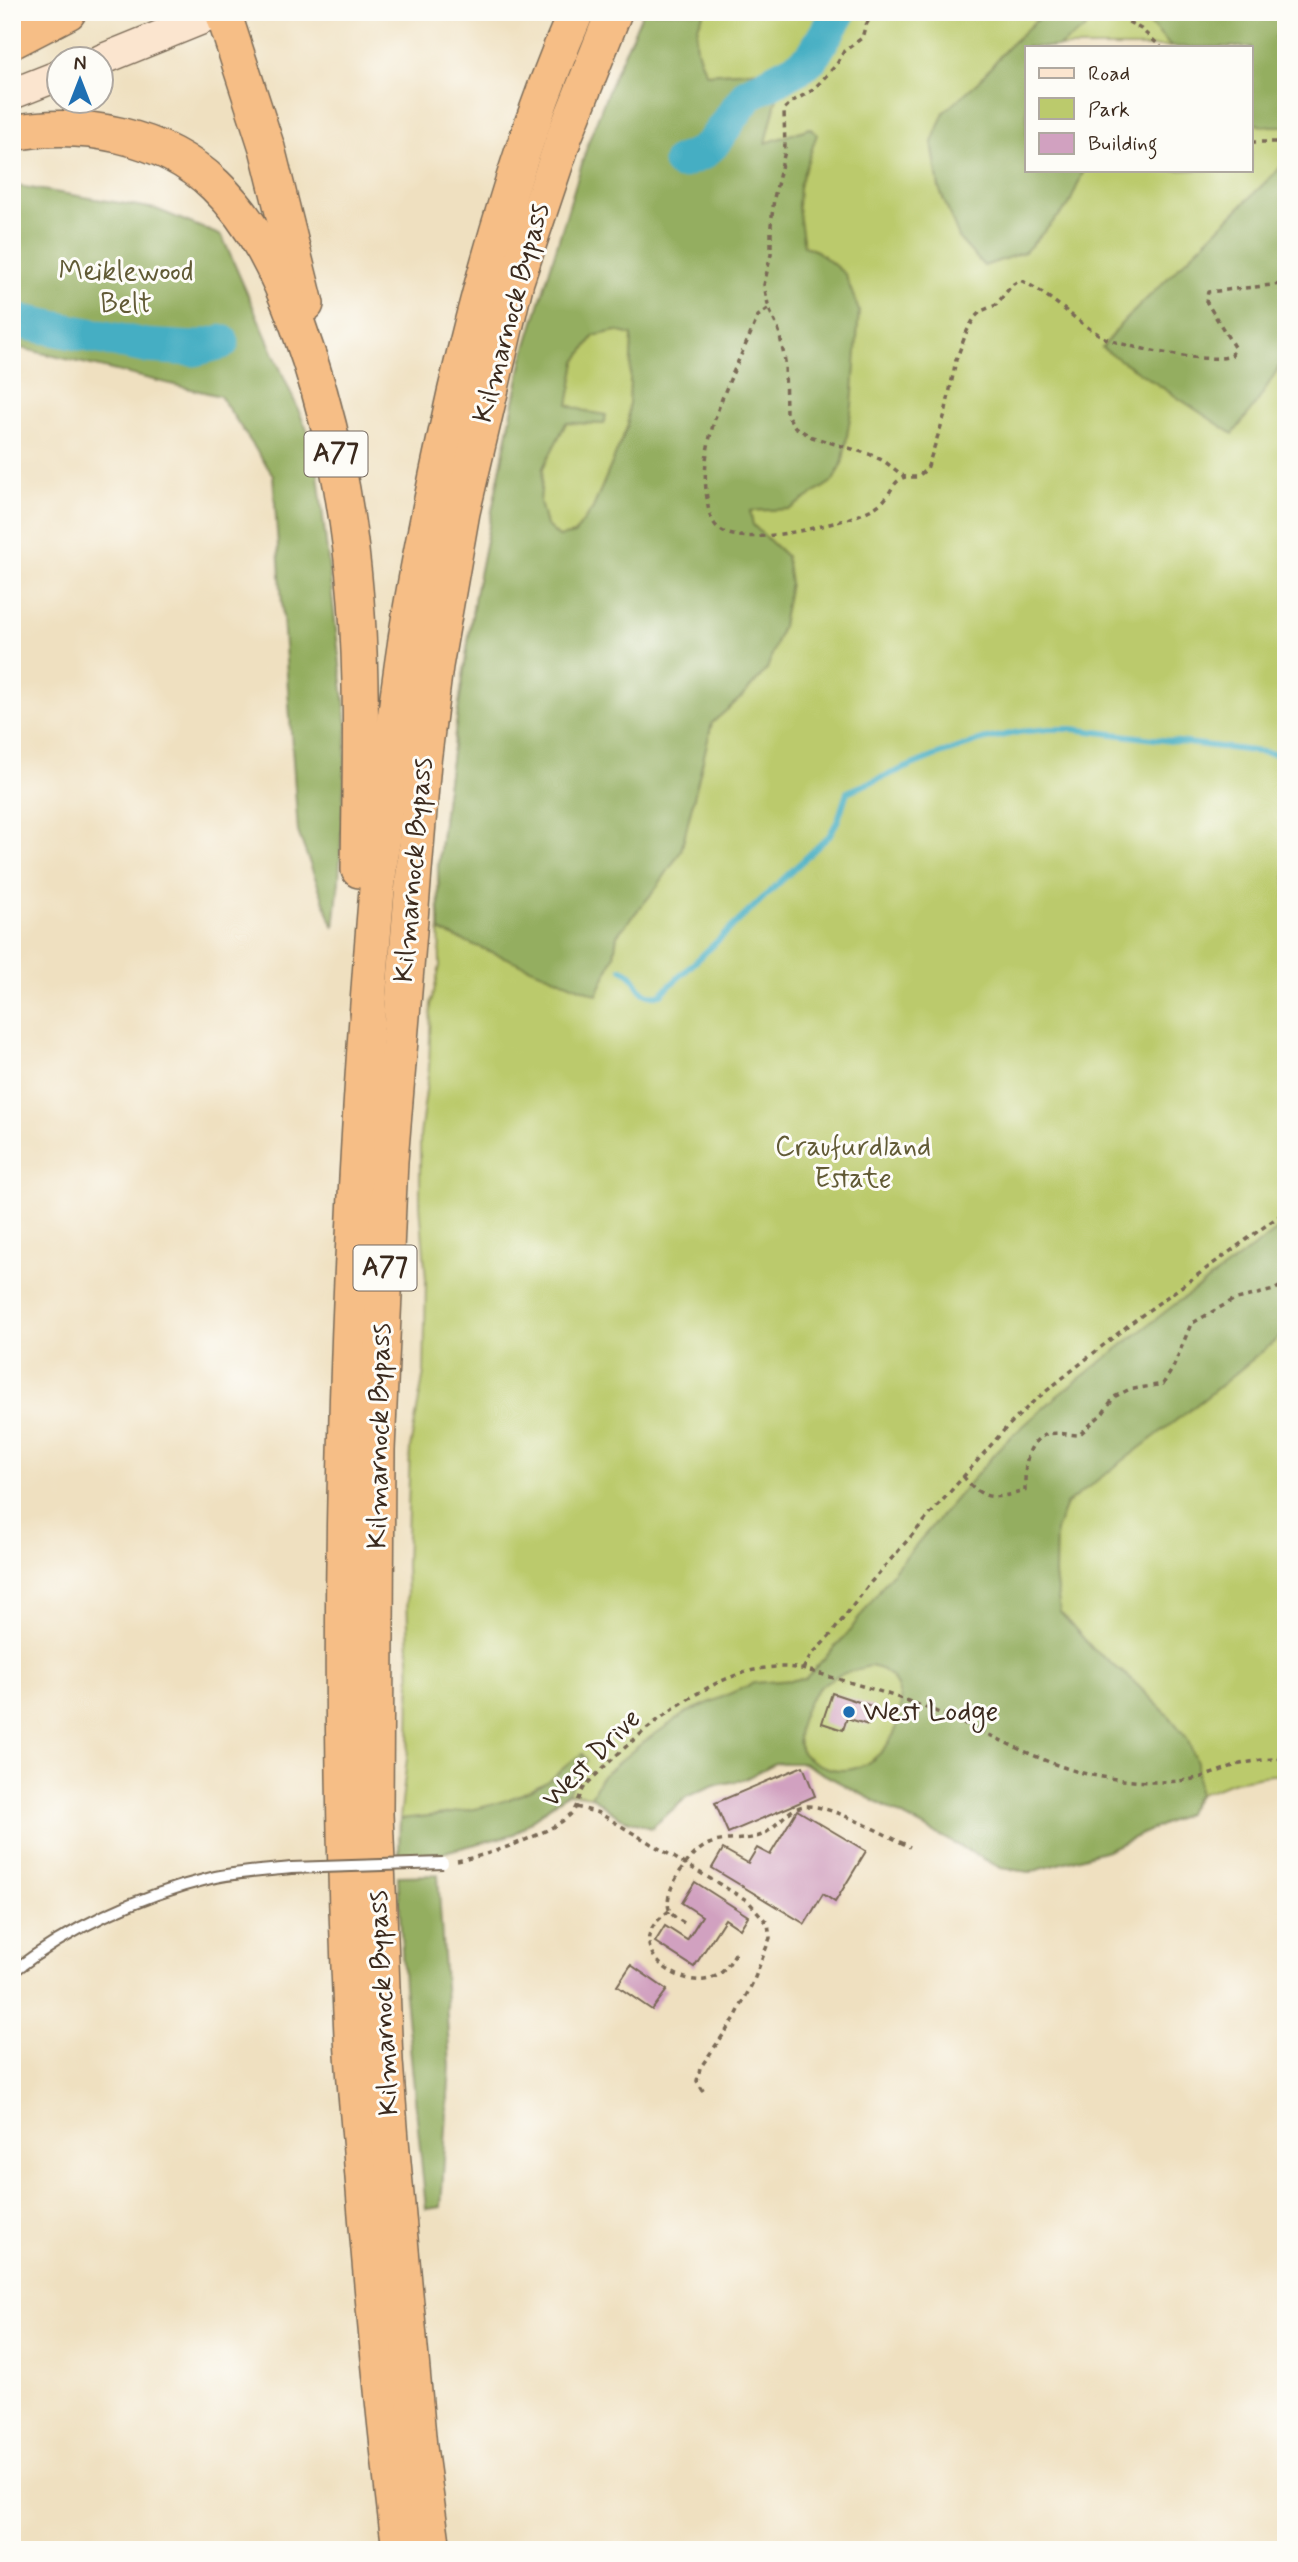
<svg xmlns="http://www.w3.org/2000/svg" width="1298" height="2562" viewBox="0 0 1298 2562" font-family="Mynerve,sans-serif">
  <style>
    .green { fill: #bbca6c; stroke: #7b7a45; stroke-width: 2; fill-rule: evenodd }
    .forest { fill: #94ae60; stroke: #686c3f; stroke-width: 2; fill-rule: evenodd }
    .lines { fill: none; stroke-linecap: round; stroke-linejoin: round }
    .stream { stroke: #44aec3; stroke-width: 6 }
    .river { stroke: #44aec3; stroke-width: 35 }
    .building { fill: #d1a1c0 }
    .service-casing { stroke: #7a6a57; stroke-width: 14 }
    .secondary-casing { stroke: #7a6a57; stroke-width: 33 }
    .trunk-casing { stroke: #7a6a57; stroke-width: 38 }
    .path { stroke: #7a6a57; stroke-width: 3.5; stroke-dasharray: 5 5; stroke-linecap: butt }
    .service { stroke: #fff; stroke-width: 10 }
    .secondary { stroke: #fbe5cf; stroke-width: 30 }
    .trunk { stroke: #f6be86; stroke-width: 35 }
    .service-bridge-casing { stroke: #7a6a57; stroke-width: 14; stroke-linecap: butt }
    .service-bridge { stroke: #fff; stroke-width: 10 }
    .poi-dot { fill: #1f6fb2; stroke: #fdfcf7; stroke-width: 2.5 }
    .labels { text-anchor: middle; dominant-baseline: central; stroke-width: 6; stroke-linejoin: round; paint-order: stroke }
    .shield { fill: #fdfcf7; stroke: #75695f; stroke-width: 2 }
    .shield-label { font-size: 26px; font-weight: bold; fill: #3b2a1e }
    .park-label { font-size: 28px; fill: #615a35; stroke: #fdfcf7 }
    .street-label { font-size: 28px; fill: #3b2a1e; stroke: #fdfcf7 }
    .poi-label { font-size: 28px; fill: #3b2a1e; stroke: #fdfcf7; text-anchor: start }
  </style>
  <rect width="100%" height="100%" fill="#fdfcf7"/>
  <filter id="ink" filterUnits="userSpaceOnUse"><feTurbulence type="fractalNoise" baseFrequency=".0143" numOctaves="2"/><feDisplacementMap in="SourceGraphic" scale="14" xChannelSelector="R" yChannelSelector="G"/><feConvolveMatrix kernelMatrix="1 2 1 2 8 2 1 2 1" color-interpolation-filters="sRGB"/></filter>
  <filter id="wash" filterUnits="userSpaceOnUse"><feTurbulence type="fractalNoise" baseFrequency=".00686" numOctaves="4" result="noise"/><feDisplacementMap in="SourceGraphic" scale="28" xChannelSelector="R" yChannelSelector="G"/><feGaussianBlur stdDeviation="1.57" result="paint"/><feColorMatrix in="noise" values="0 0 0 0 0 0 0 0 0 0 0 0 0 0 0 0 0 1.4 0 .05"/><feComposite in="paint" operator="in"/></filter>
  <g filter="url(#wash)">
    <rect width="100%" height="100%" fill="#efe0c0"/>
    <!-- green -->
    <path class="green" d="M705,12H1286V1775H1269L1235,1781L1199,1794L1185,1814L1107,1850L1030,1872L1001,1868L803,1763H775L743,1780L714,1785L688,1796L651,1828L619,1817L591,1796L568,1793L514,1834L441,1853L399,1855L400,1819L409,1741L410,1687L406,1565L410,1448L424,1373L426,1280L420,1204V1136L429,1067L431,1004L440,966L438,868L446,795L475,595L523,358L766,70L707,74C695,52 690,35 705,12ZM1027,47H1251V170H1027Z"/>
    <!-- forest -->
    <g class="forest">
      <path d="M643,12H705C691,34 695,52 707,74L766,70L778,93L766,143L810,128L817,134L799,187L798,207L804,246L817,251L845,274L859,311L852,406L843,461L833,481L790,509L750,511L753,525L786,556L790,583L782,626L767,669L744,695L712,723L681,851L655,890L617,935L614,956L597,995L440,931L438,868L446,795L475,595L523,358L589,140L616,71ZM616,331L632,335L628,425L593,508L574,534L559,537L546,525L540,502L543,468L566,423L604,424L606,415L588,412L568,405L576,362L594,336Z"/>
      <path d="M1144,12H1286V25L1275,37L1286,63V126H1262L1251,122V47H1171L1144,17Z"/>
      <path d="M1044,13L1084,12L1086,28L1058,47H1027V170H1084L1069,205L1025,252L984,266L960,240L939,188L932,142L944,112L979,81L1007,48Z"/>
      <path d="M1286,162V356L1258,401L1233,434L1102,348L1121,324Z"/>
      <path d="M12,185L156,209L222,236L315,448L347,725L339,881L334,928L298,832L273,475L220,396L12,346Z"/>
      <path d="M1286,1224V1332L1204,1399L1066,1504L1056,1531L1055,1575L1060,1612L1093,1649L1131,1679L1170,1717L1187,1738L1197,1763L1198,1794L1185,1814L1107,1850L1030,1872L1001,1868L803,1763H775L743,1780L714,1785L688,1796L651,1828L619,1817L591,1796L602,1776L642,1743L686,1713L754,1683L805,1679L848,1633L895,1569L1003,1444L1057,1396L1174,1305ZM869,1666C873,1667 881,1668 884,1671C926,1701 883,1784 828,1768C819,1765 807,1760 801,1751C792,1733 807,1699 820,1687C835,1673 851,1672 869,1666Z"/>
      <path d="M582,1754L587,1760L568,1792L514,1834L441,1853L399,1855L400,1819C452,1814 497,1809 543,1784C557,1776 568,1762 582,1754Z"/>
      <path d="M438,1875L450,2066L441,2207L426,2209L404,1986L398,1876Z"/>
    </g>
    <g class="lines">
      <!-- stream -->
      <path class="stream" d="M622,969C641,976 635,1002 661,994L829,836L838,820L847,792L934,756L982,740L1019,732L1049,729H1072L1286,755"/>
      <!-- river -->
      <g class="river">
        <path d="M680,162L702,153L712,144L748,94L801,66L812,57L839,12"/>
        <path d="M12,320L145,346L194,349L222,342"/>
      </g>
    </g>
    <g id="blocks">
      <!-- building -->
      <g class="building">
        <path d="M832,1693L874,1707L868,1725L847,1718L843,1730L822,1723Z"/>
        <path d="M803,1766L815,1796L728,1833L715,1803Z"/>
        <path d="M797,1810L866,1851L835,1902L823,1894L805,1924L712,1868L723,1849L748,1863L757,1848L770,1855Z"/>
        <path d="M695,1882L748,1916L740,1929L725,1919L694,1967L655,1942L665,1926L687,1940L702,1916L682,1903Z"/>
        <path d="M631,1965L667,1990L652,2010L617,1986Z"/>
      </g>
    </g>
  </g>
  <g filter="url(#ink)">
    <use href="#blocks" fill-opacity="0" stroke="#7a6a57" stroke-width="2"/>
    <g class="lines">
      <!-- service casing -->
      <g class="service-casing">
        <path id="service" d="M12,1972C71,1927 138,1896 211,1878C237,1872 264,1871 291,1868"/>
      </g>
      <!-- secondary casing -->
      <g class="secondary-casing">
        <g id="secondary">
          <path d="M101,60L219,12"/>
          <path d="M12,94L60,75"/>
        </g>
      </g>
      <!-- trunk casing -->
      <g class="trunk-casing">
        <g id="trunk">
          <path d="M223,12L267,148L306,304"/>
          <path d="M12,41L68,12"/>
          <path d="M12,133C82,120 163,135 215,185C255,223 279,275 298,326C331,417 348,502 356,600C363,689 360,780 359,870"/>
          <path d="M400,2550C384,2422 372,2293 362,2165C359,2122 354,2079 352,2036C337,1727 342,1417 361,1108C371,950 383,790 407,633C420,552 437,473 455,393C485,264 523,134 576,12"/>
          <path d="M433,2550L419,2447L391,2140L385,2061L375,1814L377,1450L390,1161L423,762L435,666L462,512L516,281L565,135L614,12"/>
        </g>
      </g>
      <!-- path -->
      <g class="path">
        <path d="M873,12L865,27L862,38L844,51L837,64L813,90L793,101L784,109L785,151L774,198L771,225V254L764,285L769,309L779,331L785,361L786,413L795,427L812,437L869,454L884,461L905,477H917L927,469L945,414L956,360L967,331L975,317L981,311L996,305L1012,285L1020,280C1051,294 1075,322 1105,338C1124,347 1216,366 1232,355L1234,347L1206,301L1208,292L1282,284L1286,281"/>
        <path d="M1111,12L1141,29L1161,47"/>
        <path d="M1251,142H1286"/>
        <path d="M1286,215V230"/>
        <path d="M768,309L758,316C734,376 697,432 707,498C708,511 711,524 722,531C745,545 812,529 837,522C851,518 870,512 881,503C891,495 892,481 905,477"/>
        <path d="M963,1476C984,1502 994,1499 1025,1491C1025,1472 1024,1444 1045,1435C1054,1431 1070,1435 1079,1435L1103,1413L1114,1397L1128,1390L1163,1384L1173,1368L1191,1324L1233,1300L1274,1290L1286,1283"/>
        <path d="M803,1669L812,1654L829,1637L871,1582L1006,1428L1034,1401L1131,1323L1286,1211"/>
        <path d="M576,1807L599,1813L748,1901L768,1924L770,1938L754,1980L735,2018L700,2068L697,2081L705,2094"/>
        <path d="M457,1861C486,1856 552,1834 572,1813C579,1805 579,1793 586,1785C633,1737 711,1666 782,1667C800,1667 817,1673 834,1678C882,1691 929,1707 974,1728C1010,1744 1054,1768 1092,1775C1127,1782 1164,1785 1198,1778C1210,1775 1222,1770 1233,1766C1250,1761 1268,1759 1286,1758"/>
        <path d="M669,1911C661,1917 651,1925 649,1936C644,1964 689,1988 712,1978C725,1973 731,1961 737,1950"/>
        <path d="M684,1923C678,1919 671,1916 669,1909C663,1889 691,1851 709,1844C726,1837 745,1842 762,1835C778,1827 787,1807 806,1806C831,1805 886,1835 910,1847"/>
      </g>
      <!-- service -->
      <use href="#service" class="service"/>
      <!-- secondary -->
      <use href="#secondary" class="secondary"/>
      <!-- trunk -->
      <use href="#trunk" class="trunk"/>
      <!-- service-bridge casing -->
      <g class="service-bridge-casing">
        <path id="service-bridge" d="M291,1868L443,1863"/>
      </g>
      <!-- service-bridge -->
      <use href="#service-bridge" class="service-bridge"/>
    </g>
  </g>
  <!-- markers -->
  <circle class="poi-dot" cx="849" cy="1712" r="7"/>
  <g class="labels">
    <!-- shield labels -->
    <g class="shield">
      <rect x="304.5" y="431.5" width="63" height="45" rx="5"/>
      <rect x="353.5" y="1245.5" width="63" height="45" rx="5"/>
    </g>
    <g class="shield-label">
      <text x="336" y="454">A77</text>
      <text x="385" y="1268">A77</text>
    </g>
    <!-- park labels -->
    <g class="park-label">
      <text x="126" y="272">Meiklewood<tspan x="126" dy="32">Belt</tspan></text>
      <text x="853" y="1147">Craufurdland<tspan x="853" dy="32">Estate</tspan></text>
    </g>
    <!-- street labels -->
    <g class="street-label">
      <text transform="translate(512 313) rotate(-75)">Kilmarnock Bypass</text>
      <text transform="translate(414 870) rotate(-85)">Kilmarnock Bypass</text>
      <text transform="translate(380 1436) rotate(-89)">Kilmarnock Bypass</text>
      <text transform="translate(592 1759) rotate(-45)">West Drive</text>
      <text transform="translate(384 2003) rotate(-93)">Kilmarnock Bypass</text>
    </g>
    <!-- poi labels -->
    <g class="poi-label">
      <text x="863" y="1712">West Lodge</text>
    </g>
  </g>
  <!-- margin -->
  <rect width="1298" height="2562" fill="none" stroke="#fdfcf7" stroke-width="42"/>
  <!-- legend -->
  <rect x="1025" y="46" width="228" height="126" fill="#fdfcf7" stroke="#afa8a0" stroke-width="2"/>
  <rect x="1039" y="68" width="35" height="10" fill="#fbe5cf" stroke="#afa8a0" stroke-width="2"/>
  <text x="1088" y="80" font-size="21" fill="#3b2a1e">Road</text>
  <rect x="1039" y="98" width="35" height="21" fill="#bbca6c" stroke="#afa8a0" stroke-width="2"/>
  <text x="1088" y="116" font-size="21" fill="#3b2a1e">Park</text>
  <rect x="1039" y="133" width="35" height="21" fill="#d1a1c0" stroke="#afa8a0" stroke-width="2"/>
  <text x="1088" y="150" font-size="21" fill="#3b2a1e">Building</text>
  <!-- north arrow -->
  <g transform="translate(80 80)"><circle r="33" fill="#fdfcf7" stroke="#afa8a0" stroke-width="2"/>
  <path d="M0-5L12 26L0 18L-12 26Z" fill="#1f6fb2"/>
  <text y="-10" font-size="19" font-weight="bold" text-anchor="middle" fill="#3b2a1e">N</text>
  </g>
</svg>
